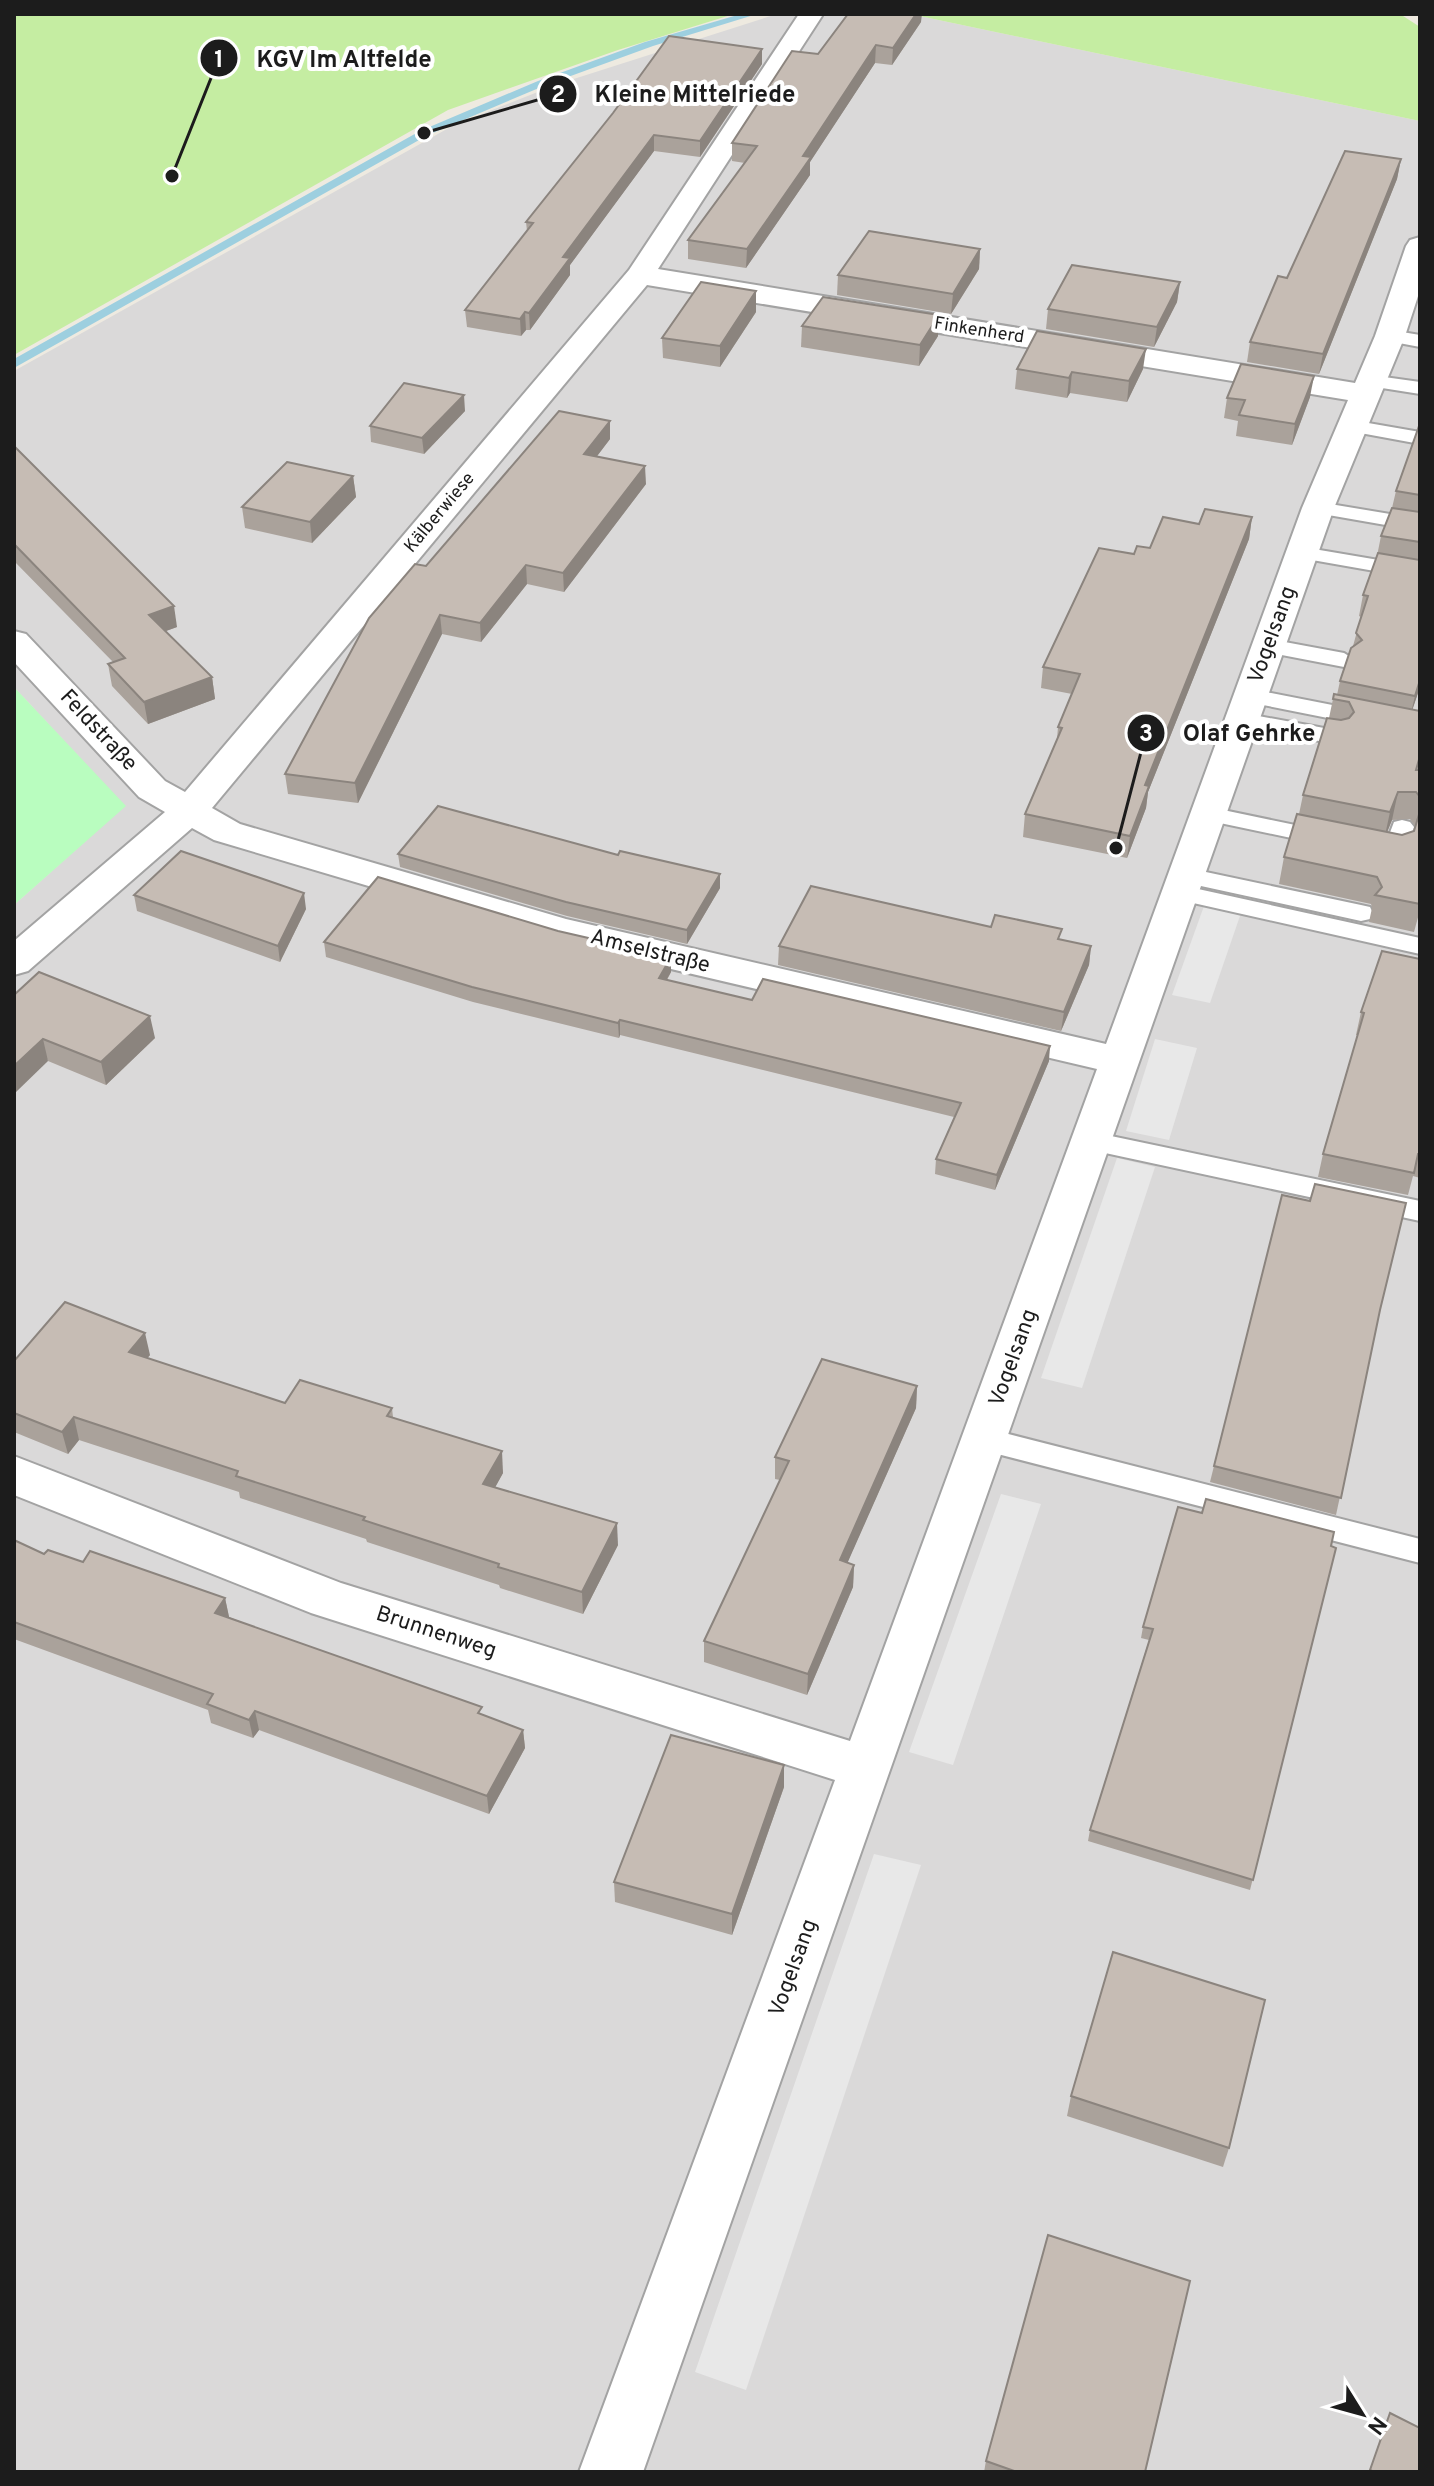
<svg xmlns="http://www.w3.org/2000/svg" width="1434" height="2486" viewBox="0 0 1434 2486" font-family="Overpass,sans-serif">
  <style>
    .residential { fill: #dad9d9 }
    .grass { fill: #c5eda2 }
    .park { fill: #b9fdbf }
    .parking { fill: #e8e8e8 }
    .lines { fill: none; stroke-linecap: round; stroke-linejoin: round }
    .stream { fill: #9dcfdf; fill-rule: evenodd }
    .service-casing { stroke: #a3a3a3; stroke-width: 4 }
    .minor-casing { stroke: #a3a3a3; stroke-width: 4 }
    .service { fill: #fff; fill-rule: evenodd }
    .minor { fill: #fff; fill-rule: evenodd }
    .wall { fill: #aaa29b; fill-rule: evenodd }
    .shaded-wall { fill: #8b847e }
    .building { fill: #c6bcb4; stroke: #8b847e; stroke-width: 2 }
    .labels { text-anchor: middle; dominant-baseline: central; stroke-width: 8; stroke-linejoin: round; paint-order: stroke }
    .far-street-label { font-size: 18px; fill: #1c1c1c; stroke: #fff }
    .street-label { font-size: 22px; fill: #1c1c1c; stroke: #fff }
    .leader { fill: none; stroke: #1c1c1c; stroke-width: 3 }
    .callout-dot { fill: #1c1c1c; stroke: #fff; stroke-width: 3 }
    .mark-label { font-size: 24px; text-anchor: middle; font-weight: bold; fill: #fff }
    .callout-label { font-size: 24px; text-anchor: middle; font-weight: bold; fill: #1c1c1c; stroke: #fff; stroke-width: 8; stroke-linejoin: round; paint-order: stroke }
  </style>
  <rect width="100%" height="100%" fill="#eeeae0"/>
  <!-- residential -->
  <path class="residential" d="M777,14H910L1420,121V2472H14V905L125,806L14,687V371L454,125L558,84Z"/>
  <!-- grass -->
  <g class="grass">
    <path d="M14,14H734L618,50L448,110L14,355Z"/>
    <path d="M910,14H1400L1420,27V121Z"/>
  </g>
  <!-- park -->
  <path class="park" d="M14,687L126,806L14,905Z"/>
  <!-- parking -->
  <g class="parking">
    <path d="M1204,906L1241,913L1210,1003L1172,995Z"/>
    <path d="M1155,1039L1197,1048L1169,1140L1126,1131Z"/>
    <path d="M1117,1158L1155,1167L1082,1388L1041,1378Z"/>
    <path d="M1001,1494L1041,1504L953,1765L909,1752Z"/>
    <path d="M874,1854L921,1865L746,2390L695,2372Z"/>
  </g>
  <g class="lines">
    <!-- stream -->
    <path class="stream" d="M741,14H757L653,46L546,85L428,135L14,368V359L420,131L538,81L645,42Z"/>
    <!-- service casing -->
    <g class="service-casing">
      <g id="service">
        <path d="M1390,330L1420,335V347L1383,340L1380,336L1383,332Z"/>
        <path d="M1370,375L1420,382V394L1363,385L1360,381Z"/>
        <path d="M1351,420L1420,432V444L1344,430L1341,426Z"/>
        <path d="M1318,502L1420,519V531L1311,512L1308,508Z"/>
        <path d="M1302,547L1420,567V579L1295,557L1291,553L1295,549Z"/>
        <path d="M1269,639L1344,653L1355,660L1344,667L1261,651L1258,646L1261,641Z"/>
        <path d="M1251,689L1368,712L1376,714L1379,719L1376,724L1368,726L1243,701L1240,696L1243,691Z"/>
        <path d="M1242,713L1335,730L1343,732L1346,737L1343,742L1335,744L1234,725L1231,720L1234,715Z"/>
        <path d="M1209,807L1329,832L1337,834L1341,839L1337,844L1329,846L1201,819L1197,814L1201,809Z"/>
        <path d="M1402,820L1410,822L1414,827L1405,857L1396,859L1369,854L1366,849L1369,844L1386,843L1394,822Z"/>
        <path d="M1187,868L1361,905L1370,907L1373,913L1370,919L1361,921L1178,881L1175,876L1178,871Z"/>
        <path d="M1180,885L1420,938V954L1171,898L1168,893L1171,888Z"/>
        <path d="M1092,1132L1420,1201V1221L1082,1148L1079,1141L1082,1134Z"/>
        <path d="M985,1428L1420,1539V1563L974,1448L970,1440L974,1432Z"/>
      </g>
    </g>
    <!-- minor casing -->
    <g class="minor-casing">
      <path id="minor" d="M799,14L822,16L658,269L1355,383L1375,336L1406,246L1410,240L1420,237V290L1405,336L1334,508L643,2472H579L835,1780L311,1613L14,1495V1456L341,1583L850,1741L1097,1069L560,943L214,840L192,828L28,971L14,975V941L165,812L139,797L14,662V631L26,634L165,781L185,792L629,270ZM647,285L1348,400L1302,508L1106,1044L566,919L240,824L212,808Z"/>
    </g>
    <!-- service -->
    <use href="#service" class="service"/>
    <!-- minor -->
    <use href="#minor" class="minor"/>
  </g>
  <!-- wall -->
  <g class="wall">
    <path d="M921,22L892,65L875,63L810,162V175L746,268L688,259V240L745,163L732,161V143L818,54Z"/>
    <path d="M762,49V64L700,157L654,151L570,265V275L530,330H526L521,336L467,327L465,310L527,231L526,222Z"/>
    <path d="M1401,159L1397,179L1319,374L1247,362L1250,342L1287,278Z"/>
    <path d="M980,249L979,269L951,314L837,295L838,275Z"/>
    <path d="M1180,282L1177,302L1154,347L1046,329L1048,309Z"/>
    <path d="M756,312L720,367L663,358L662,338Z"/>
    <path d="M802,326L938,336L919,366L801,347Z"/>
    <path d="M1017,369H1143L1127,402L1070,393L1067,398L1015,389Z"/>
    <path d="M1310,397L1292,445L1236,436L1238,421L1224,418L1227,398Z"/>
    <path d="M465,411L424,454L371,442L370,426Z"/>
    <path d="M610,421V439L597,456L646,484L564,592L527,584L481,642L442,634L358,803L288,794L285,774L426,566Z"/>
    <path d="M1420,426V687L1412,710L1418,770H1420V910L1414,932L1369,922L1372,908L1371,904L1279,884L1284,857L1299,814L1303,795L1329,718L1333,699L1337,695L1340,681L1353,646L1361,617L1359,616L1363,595L1377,556L1381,536L1392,508L1396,491ZM1410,819L1415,826L1414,831L1402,835L1387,832L1392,820Z"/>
    <path d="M14,446L177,627L166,631L212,677L215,699L148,724L112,686L108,664L113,662L14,561Z"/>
    <path d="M353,476L356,497L312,543L245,528L242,507Z"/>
    <path d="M1252,517L1249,539L1148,792L1146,808L1127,858L1023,837L1025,814L1057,739L1058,727L1072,694L1041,688L1043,667L1134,554L1150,548L1199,524Z"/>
    <path d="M398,854L720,888L687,944L567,916L400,867Z"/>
    <path d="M134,895L306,909L280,962L137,911Z"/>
    <path d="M991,927L1091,946L1089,965L1061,1031L778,965L779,946Z"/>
    <path d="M324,942L671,972L667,980L752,1000L1049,1061L995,1190L935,1174L936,1159L954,1117L620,1035L619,1038L473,1002L326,957Z"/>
    <path d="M1420,959V1178L1413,1176L1408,1195L1318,1177L1323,1154L1358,1035H1356L1361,1012Z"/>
    <path d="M14,995L155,1038L106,1085L48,1061Z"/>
    <path d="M1380,1310L1336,1515L1210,1482L1214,1466Z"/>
    <path d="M150,1355L147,1358L285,1403L392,1408L393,1417L503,1473L495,1487L618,1545L583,1614L500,1588L499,1585L367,1542L366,1539L240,1498L239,1492L79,1440L68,1454L14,1432V1361Z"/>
    <path d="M917,1386L916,1408L847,1563L854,1565L853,1587L807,1695L704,1662V1641L780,1480L775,1479V1457Z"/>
    <path d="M1202,1513L1336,1548L1250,1890L1088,1841L1090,1830L1149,1640L1141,1638L1143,1627Z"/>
    <path d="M14,1540L44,1554L225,1598L229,1617L523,1730L525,1748L489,1814L259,1730L253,1738L211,1723L208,1710L14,1639Z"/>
    <path d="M784,1765V1787L732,1935L615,1902L614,1882Z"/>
    <path d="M1071,2096L1229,2148L1223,2167L1067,2116Z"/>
    <path d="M986,2461L1145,2472H984Z"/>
  </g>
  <!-- shaded-wall -->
  <g class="shaded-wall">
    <path d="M916,14H922L921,22L892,65L893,48Z"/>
    <path d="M876,45L875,63L810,162V175L746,268L747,249L803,156Z"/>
    <path d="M762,49V64L700,157V141Z"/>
    <path d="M654,135V151L570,265V275L530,330L529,313L563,257Z"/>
    <path d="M1401,159L1397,179L1319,374L1323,354Z"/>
    <path d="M980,249L979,269L951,314L953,294Z"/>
    <path d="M1180,282L1177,302L1154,347L1157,327Z"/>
    <path d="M756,291V312L720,367V346Z"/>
    <path d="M525,312L526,330L521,336L520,319Z"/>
    <path d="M939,315L938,336L919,366L920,345Z"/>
    <path d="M1146,349L1143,369L1127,402L1129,381Z"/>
    <path d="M1072,372L1070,393L1067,398L1069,378Z"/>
    <path d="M1314,376L1310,397L1292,445L1295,424Z"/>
    <path d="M464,395L465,411L424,454L422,438Z"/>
    <path d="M610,421V439L585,472L584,454Z"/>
    <path d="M645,466L646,484L564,592L563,573Z"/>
    <path d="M353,476L356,497L312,543L310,522Z"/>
    <path d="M1252,517L1249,539L1148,792L1146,808L1127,858L1130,836L1145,785Z"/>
    <path d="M526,565L527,584L481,642L480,623Z"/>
    <path d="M174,606L177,627L152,636L149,615Z"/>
    <path d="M440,615L442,634L358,803L355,783Z"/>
    <path d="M212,677L215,699L148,724L144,702Z"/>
    <path d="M1420,680V687L1410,717L1415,696Z"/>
    <path d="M1398,792L1392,820L1384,840L1390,812Z"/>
    <path d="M720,874V888L687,944V930Z"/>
    <path d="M304,893L306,909L280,962L278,946Z"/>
    <path d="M1091,946L1089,965L1061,1031L1064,1012Z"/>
    <path d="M671,957V972L659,993V978Z"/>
    <path d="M150,1016L155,1038L106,1085L101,1062Z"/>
    <path d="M620,1020V1035L619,1038L618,1023Z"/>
    <path d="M43,1039L48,1061L14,1094V1066Z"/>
    <path d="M1050,1046L1049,1061L995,1190L997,1175Z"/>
    <path d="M145,1333L150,1355L134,1374L129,1352Z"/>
    <path d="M917,1386L916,1408L839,1582L840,1560Z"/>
    <path d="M74,1417L79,1440L68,1454L62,1432Z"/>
    <path d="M502,1451L503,1473L485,1506L483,1484Z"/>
    <path d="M617,1523L618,1545L583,1614L582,1592Z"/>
    <path d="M854,1565L853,1587L807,1695L808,1674Z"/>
    <path d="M225,1598L229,1617L219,1632L215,1613Z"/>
    <path d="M255,1711L259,1730L253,1738L249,1720Z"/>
    <path d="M523,1730L525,1748L489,1814L487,1796Z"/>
    <path d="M784,1765V1787L732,1935V1914Z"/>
  </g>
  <!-- building -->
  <g class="building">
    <path d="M848,14H916L893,48L876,45L803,156L811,157L747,249L688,240L757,146L732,143L792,51L818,54Z"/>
    <path d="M669,36L762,49L700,141L654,135L563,257L570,258L529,313L525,312L520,319L465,310L533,223L526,222L613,113Z"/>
    <path d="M1345,151L1401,159L1323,354L1250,342L1278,276L1287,278Z"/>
    <path d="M869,231L980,249L953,294L838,275Z"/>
    <path d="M1072,265L1180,282L1157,327L1048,309Z"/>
    <path d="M701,282L756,291L720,346L662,338Z"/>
    <path d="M823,297L939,315L920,345L802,326Z"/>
    <path d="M1037,331L1146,349L1129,381L1072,372L1069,378L1017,369Z"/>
    <path d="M1241,364L1314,376L1295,424L1239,415L1245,400L1227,398Z"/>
    <path d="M404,383L464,395L422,438L370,426Z"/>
    <path d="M559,411L610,421L584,454L645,466L563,573L526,565L480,623L440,615L355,783L285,774L369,618L415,564L426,566Z"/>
    <path d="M1419,426H1420V495L1396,491Z"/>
    <path d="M14,446L174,606L149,615L212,677L144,702L108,664L125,658L14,544Z"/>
    <path d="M287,462L353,476L310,522L242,507Z"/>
    <path d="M1392,508L1420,512V542L1381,536Z"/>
    <path d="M1205,509L1252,517L1145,785L1149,786L1130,836L1025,814L1062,728L1058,727L1080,674L1043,667L1099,548L1134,554L1137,546L1150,548L1163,517L1199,524Z"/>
    <path d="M1378,553L1420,560V680L1415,696L1340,681L1351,648L1362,640L1356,633L1368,596L1363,595Z"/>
    <path d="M1334,694L1420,711V756L1416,770H1420V797L1416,792H1398L1390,812L1303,795L1327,718L1341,720L1349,718L1354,712L1349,702L1333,699Z"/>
    <path d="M438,806L618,855L620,851L720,874L687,930L566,902L398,854Z"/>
    <path d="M1420,811V904L1375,895L1382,887L1377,877L1284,857L1297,814L1402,835L1414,831Z"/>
    <path d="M181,851L304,893L278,946L134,895Z"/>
    <path d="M378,877L558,931L671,957L659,978L752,1000L763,979L1050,1046L997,1175L936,1159L961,1103L620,1020L618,1023L472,987L324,942Z"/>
    <path d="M811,886L991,927L995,915L1062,929L1058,939L1091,946L1064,1012L779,946Z"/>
    <path d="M1382,951L1420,959V1154H1418L1414,1173L1323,1154L1364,1013L1361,1012Z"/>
    <path d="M39,972L150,1016L101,1062L43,1039L14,1066V995Z"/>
    <path d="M1315,1184L1406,1203L1380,1310L1341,1498L1214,1466L1282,1195L1310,1201Z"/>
    <path d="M65,1302L145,1333L129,1352L285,1403L300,1380L392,1408L387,1416L502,1451L483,1484L617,1523L582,1592L498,1567L499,1564L363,1520L365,1517L236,1476L238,1471L74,1417L62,1432L14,1413V1361Z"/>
    <path d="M822,1359L917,1386L840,1560L854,1565L808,1674L704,1641L789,1461L775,1457Z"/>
    <path d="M1206,1499L1334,1532L1331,1546L1336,1548L1253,1880L1090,1830L1153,1629L1143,1627L1178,1507L1202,1513Z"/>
    <path d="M14,1540L44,1554L48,1550L83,1562L90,1551L225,1598L215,1613L482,1707L478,1713L523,1730L487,1796L255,1711L249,1720L207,1704L213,1694L14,1622Z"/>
    <path d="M671,1735L784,1765L732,1914L614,1882Z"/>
    <path d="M1113,1952L1265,2000L1229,2148L1071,2096Z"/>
    <path d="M1048,2235L1190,2281L1145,2472H1017L986,2461Z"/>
    <path d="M1390,2413L1420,2428V2472H1374L1370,2470Z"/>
  </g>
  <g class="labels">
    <!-- far-street labels -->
    <g class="far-street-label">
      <text transform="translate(979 331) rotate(9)">Finkenherd</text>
      <text transform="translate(440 513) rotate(-50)">Kälberwiese</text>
    </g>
    <!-- street labels -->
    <g class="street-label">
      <text transform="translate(1273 635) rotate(-70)">Vogelsang</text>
      <text transform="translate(98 731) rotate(47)">Feldstraße</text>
      <text transform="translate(650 952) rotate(14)">Amselstraße</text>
      <text transform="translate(1014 1358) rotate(-70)">Vogelsang</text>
      <text transform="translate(436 1633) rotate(18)">Brunnenweg</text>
      <text transform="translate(794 1968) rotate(-70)">Vogelsang</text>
    </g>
  </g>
  <!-- callouts -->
  <path class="leader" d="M172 176L219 58M424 133L558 94M1116 848L1146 733"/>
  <g class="callout-dot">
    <circle cx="172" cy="176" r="8"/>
    <circle cx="424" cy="133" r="8"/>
    <circle cx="1116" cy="848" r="8"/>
    <circle cx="219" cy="58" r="20"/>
    <circle cx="558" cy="94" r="20"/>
    <circle cx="1146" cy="733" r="20"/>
  </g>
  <g class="mark-label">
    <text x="219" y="67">1</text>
    <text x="558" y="102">2</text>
    <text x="1146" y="741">3</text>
  </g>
  <g class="callout-label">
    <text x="344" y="67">KGV Im Altfelde</text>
    <text x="695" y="102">Kleine Mittelriede</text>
    <text x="1249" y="741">Olaf Gehrke</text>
  </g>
  <!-- border -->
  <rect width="1434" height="2486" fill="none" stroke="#1c1c1c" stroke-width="32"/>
  <!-- north arrow -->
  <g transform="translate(1362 2414) rotate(127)" stroke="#ffffff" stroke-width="6" paint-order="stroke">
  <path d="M0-6L14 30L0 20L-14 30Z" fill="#1c1c1c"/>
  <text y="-12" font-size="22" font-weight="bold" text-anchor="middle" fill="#1c1c1c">N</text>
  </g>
</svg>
